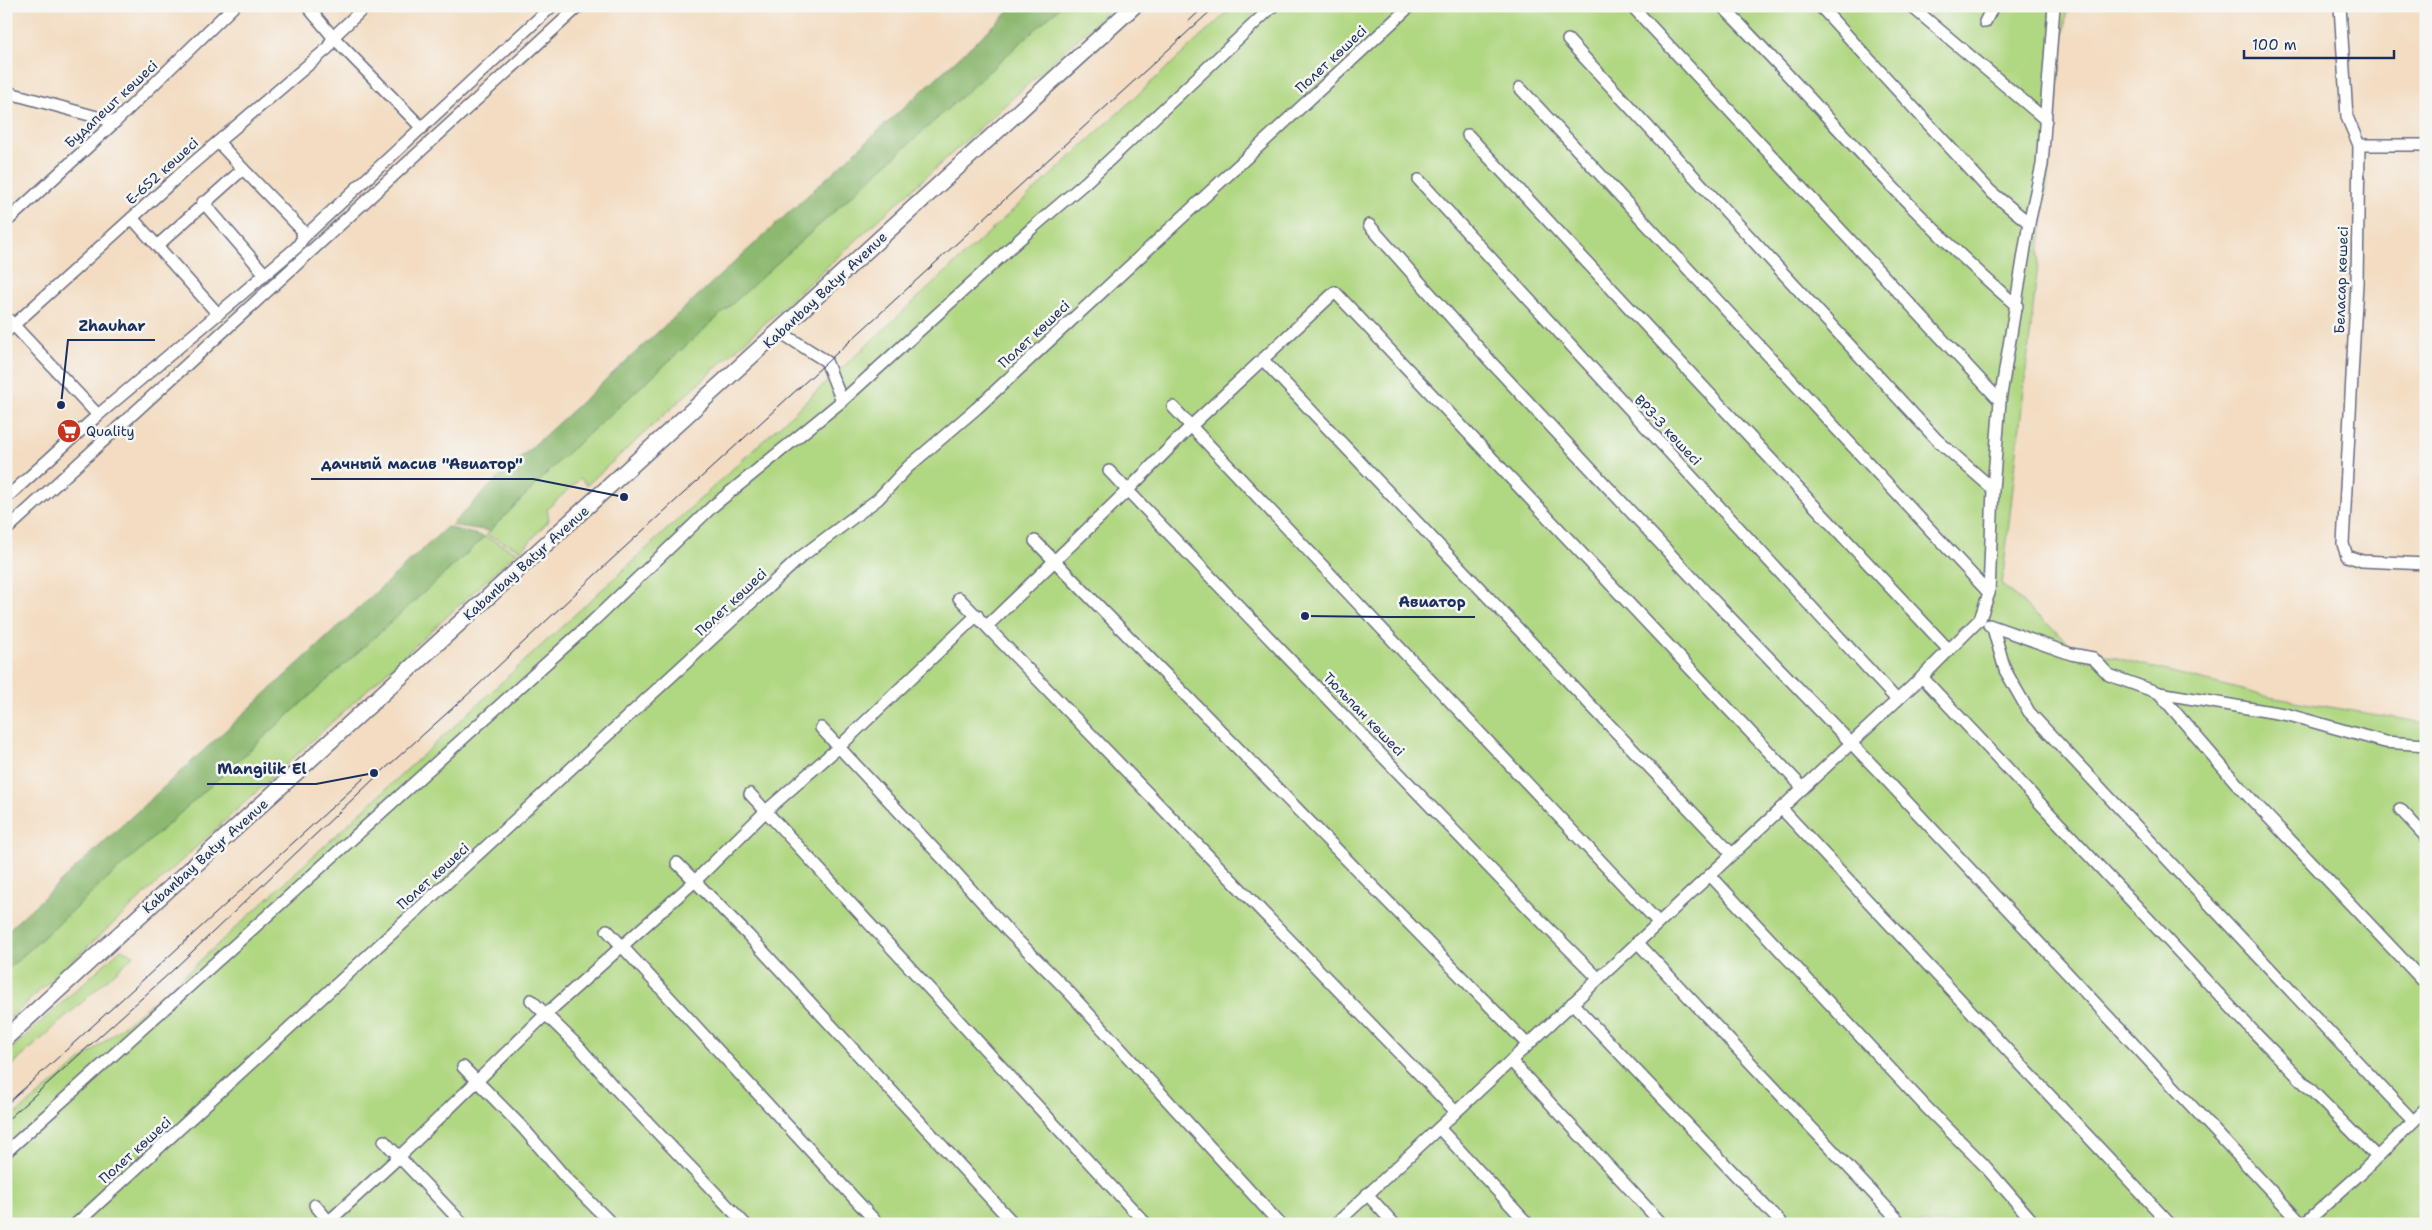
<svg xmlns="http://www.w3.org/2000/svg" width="2432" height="1230" viewBox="0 0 2432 1230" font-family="'Shantell Sans',sans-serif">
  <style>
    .green { fill: #b0d781; stroke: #668370 }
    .forest { fill: #8cb86f; stroke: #547466 }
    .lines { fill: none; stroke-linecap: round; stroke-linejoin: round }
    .minor-casing { stroke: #676c81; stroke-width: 14 }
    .major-casing { stroke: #676c81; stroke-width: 18 }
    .minor { stroke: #fff; stroke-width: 11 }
    .major { stroke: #fff; stroke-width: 15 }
    .tram { stroke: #1b2f5e; stroke-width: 1 }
    .labels { text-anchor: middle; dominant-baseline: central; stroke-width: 5; stroke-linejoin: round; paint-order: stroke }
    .street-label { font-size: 14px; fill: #1b2f5e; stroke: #f6f6f2 }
    .poi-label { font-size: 14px; fill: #1b2f5e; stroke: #f6f6f2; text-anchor: start }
    .leader { fill: none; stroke: #1b2f5e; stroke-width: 2 }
    .callout-dot { fill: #1b2f5e; stroke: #f6f6f2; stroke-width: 2 }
    .callout-label { font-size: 15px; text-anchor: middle; font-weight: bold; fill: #1b2f5e; stroke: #f6f6f2; stroke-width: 5; stroke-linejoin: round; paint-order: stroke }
  </style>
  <rect width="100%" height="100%" fill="#f6f6f2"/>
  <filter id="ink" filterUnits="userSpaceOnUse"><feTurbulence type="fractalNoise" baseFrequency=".02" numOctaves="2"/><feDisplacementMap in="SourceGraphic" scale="10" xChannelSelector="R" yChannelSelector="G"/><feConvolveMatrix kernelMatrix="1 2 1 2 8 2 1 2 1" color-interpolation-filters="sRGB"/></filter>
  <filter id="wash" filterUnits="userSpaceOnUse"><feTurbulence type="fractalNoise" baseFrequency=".0096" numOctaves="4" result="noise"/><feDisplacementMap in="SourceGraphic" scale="20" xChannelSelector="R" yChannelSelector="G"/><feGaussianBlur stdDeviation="1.12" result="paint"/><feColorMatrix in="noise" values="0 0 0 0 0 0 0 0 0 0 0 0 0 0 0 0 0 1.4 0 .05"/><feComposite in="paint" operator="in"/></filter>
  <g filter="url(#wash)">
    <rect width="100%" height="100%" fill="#f3dcc1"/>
    <!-- green -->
    <g class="green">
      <path d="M1061,6H1114L587,485L581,478L547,509L549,520L522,550L486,535L562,458Z"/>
      <path d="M1234,6H2067L2002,585L2074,647L2269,697L2426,723V1224H6V1122L177,982Z"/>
      <path d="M485,537L517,552L6,1022V971Z"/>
      <path d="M121,949L134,955L6,1071V1054Z"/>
    </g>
    <!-- forest -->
    <g class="forest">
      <path d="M1015,6H1061L562,458L490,531L451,525L496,480Z"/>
      <path d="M447,527L485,537L6,971V932Z"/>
    </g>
  </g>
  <g filter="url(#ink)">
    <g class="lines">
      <!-- minor casing -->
      <g class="minor-casing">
        <g id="minor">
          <path d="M366,6L333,37L422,128"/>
          <path d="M1632,6L2000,401"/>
          <path d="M1722,6C1821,106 1910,215 2017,306"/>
          <path d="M1820,6L1990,191L2029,223"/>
          <path d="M1911,6L2046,120"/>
          <path d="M2340,6L2347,117L2359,145L2357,283L2343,544L2347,556L2362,561L2426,564"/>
          <path d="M1985,22L1993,6"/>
          <path d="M1568,40L1937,440L1993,489"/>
          <path d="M1520,88L1989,593"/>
          <path d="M6,92L115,122"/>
          <path d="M1468,135L1948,649"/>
          <path d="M218,142L243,169"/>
          <path d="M2359,145H2426"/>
          <path d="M1419,180L1897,700"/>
          <path d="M203,202L264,273"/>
          <path d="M132,218L218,314L297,247L303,238L301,229L243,169L158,245"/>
          <path d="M6,222L115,122L234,6"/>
          <path d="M1369,225L1490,361L1715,602L1879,772L2302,1224"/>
          <path d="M303,238L552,6"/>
          <path d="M6,317L98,415"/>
          <path d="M6,332L185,170L328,48L333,37L307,6"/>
          <path d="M780,332L826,361L842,401"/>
          <path d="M1263,360L1731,853"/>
          <path d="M1173,407L1658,922"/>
          <path d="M1109,471L1532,912L1598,978"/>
          <path d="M6,498L98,415L218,314"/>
          <path d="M6,530L579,6"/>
          <path d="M1035,541L1528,1045"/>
          <path d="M959,598L1455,1111"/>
          <path d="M1989,625L2071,654L2093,658L2109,675L2159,693L2289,715L2385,742L2426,745"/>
          <path d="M987,626L1129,489L1192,425L1335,292L1803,788"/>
          <path d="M1993,628L2005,670L2029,712L2413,1121"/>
          <path d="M1922,677L2255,1033L2377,1157"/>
          <path d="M2159,693L2237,784L2426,984"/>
          <path d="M821,728L948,864L1007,930L1068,991L1280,1224"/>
          <path d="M750,794L1146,1224"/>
          <path d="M1781,808L2170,1224"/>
          <path d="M2400,809L2426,837"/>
          <path d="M677,863L748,935L1014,1224"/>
          <path d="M1710,875L1926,1107L1984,1165L2035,1224"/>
          <path d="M607,930L878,1224"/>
          <path d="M1637,942L1902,1224"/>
          <path d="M531,1000L580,1048L612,1085L745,1224"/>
          <path d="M1572,1003L1782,1224"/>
          <path d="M1512,1062L1662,1224"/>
          <path d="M463,1067L523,1128L565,1177L612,1224"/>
          <path d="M1439,1128L1528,1224"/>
          <path d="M384,1141L463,1224"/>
          <path d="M6,1152L593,621L713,506L842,401L1031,229L1086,182L1273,6"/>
          <path d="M1367,1194L1394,1224"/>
          <path d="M315,1205L331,1224"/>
          <path d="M76,1224L802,556L878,499L908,467L977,408L1410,6"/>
          <path d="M326,1224L399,1157L546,1014L695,881L766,811L840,746L977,615"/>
          <path d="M1336,1224L1922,677L1980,619L1989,593L1993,489L2000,401L2029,223L2042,165L2054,6"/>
          <path d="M2304,1224L2362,1172L2426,1109"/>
        </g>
      </g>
      <!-- major casing -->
      <g class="major-casing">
        <path id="major" d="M6,1038L1134,6"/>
      </g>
      <!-- minor -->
      <use href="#minor" class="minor"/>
      <!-- major -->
      <use href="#major" class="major"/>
      <!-- tram -->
      <g class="tram">
        <path d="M1189,21L1205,6"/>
        <path d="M6,1105L364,778"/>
        <path d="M6,1121L173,970L377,776L475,688L613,558L1216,6"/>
      </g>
    </g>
  </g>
  <!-- icons -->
  <defs>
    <g id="supermarket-disc" transform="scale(1.25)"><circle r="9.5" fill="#c8321e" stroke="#f6f6f2"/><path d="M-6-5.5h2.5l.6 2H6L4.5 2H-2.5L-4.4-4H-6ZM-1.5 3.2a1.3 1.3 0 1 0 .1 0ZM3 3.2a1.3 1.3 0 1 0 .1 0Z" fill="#fff"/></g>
  </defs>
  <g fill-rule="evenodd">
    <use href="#supermarket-disc" x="69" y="431"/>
  </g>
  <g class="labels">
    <!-- street labels -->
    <g class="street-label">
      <text transform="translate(1331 59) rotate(-43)">Полет көшесі</text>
      <text transform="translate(111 104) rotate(-43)">Будапешт көшесі</text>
      <text transform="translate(162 171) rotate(-42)">Е-652 көшесі</text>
      <text transform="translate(2341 280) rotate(-88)">Беласар көшесі</text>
      <text transform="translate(825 290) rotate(-43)">Kabanbay Batyr Avenue</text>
      <text transform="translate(1034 334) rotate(-43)">Полет көшесі</text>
      <text transform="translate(1668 430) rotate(47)">ВРЗ-3 көшесі</text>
      <text transform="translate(526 563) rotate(-42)">Kabanbay Batyr Avenue</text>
      <text transform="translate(731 602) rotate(-43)">Полет көшесі</text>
      <text transform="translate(1364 714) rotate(46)">Тюльпан көшесі</text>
      <text transform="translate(205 856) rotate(-42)">Kabanbay Batyr Avenue</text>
      <text transform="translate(433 876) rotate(-42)">Полет көшесі</text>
      <text transform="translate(135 1150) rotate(-42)">Полет көшесі</text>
    </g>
    <!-- poi labels -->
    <g class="poi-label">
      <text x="86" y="431">Quality</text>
    </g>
  </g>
  <!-- callouts -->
  <path class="leader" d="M61 405L68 340H155M624 497L533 479H311M1305 616L1388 617H1475M374 773L316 784H207"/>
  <g class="callout-dot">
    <circle cx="61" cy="405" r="5"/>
    <circle cx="624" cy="497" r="5"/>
    <circle cx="1305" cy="616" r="5"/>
    <circle cx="374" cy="773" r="5"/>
  </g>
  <g class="callout-label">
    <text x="112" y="331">Zhauhar</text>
    <text x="422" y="469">дачный масив "Авиатор"</text>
    <text x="1432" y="607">Авиатор</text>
    <text x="262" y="774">Mangilik El</text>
  </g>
  <!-- margin -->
  <rect width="2432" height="1230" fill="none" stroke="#f6f6f2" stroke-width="25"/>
  <!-- scale -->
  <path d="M2244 50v8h150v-8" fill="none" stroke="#1b2f5e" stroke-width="2.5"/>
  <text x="2252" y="50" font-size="15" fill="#1b2f5e" stroke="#f6f6f2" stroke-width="4" paint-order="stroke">100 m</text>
</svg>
